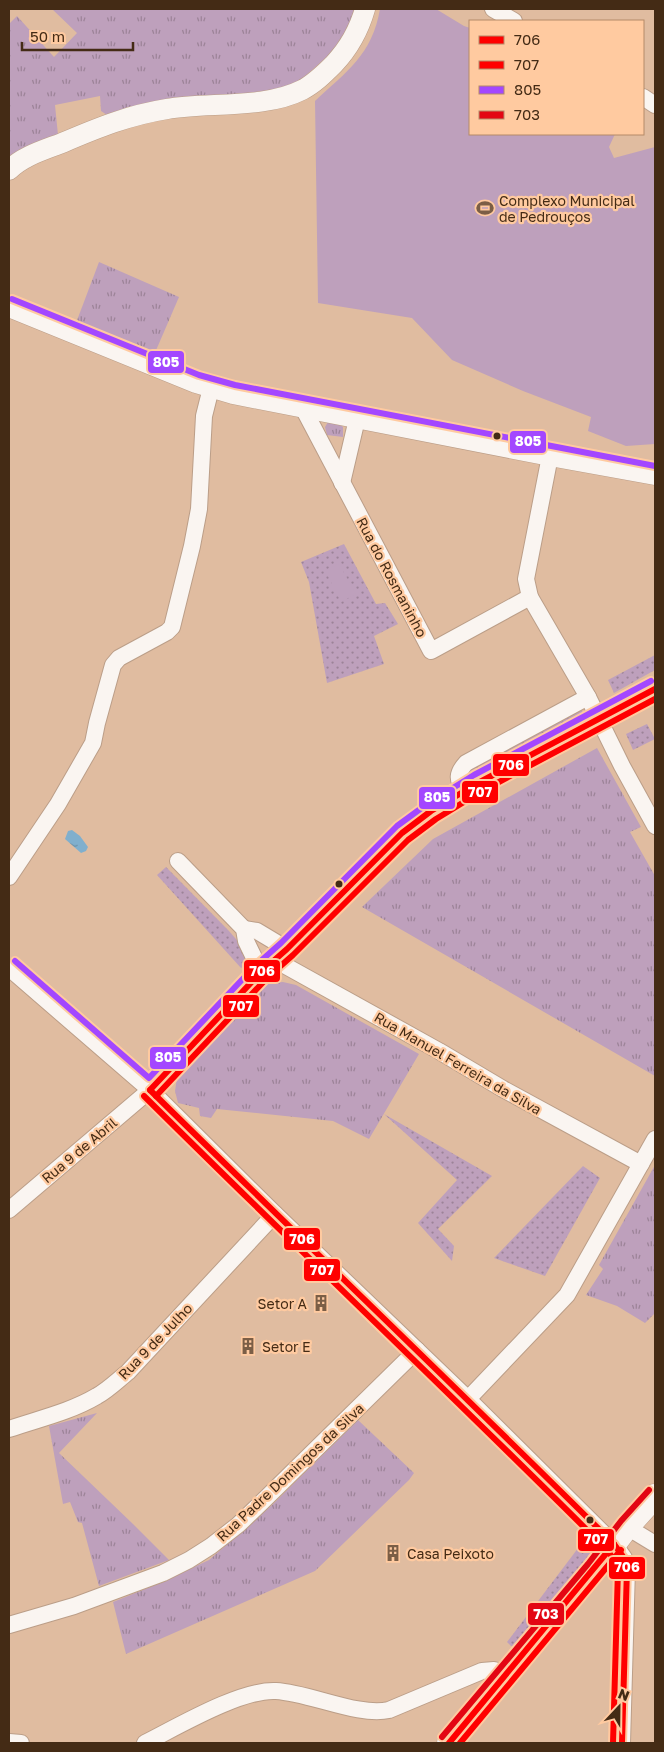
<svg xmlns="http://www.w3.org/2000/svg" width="664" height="1752" viewBox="0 0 664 1752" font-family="'Golos Text',sans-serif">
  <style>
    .grass { fill: url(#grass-tufts) }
    .garden { fill: url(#garden-dots) }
    .pitch { fill: #bea0bc }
    .water { fill: url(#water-ripples) }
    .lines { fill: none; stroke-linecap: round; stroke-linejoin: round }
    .minor-casing { stroke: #bb9e88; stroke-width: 18 }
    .tertiary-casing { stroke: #bb9e88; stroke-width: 21 }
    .secondary-casing { stroke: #bb9e88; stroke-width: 25 }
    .minor { stroke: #faf5f1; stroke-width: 16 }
    .tertiary { stroke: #faf5f1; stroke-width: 20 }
    .secondary { stroke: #faf5f1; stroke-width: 24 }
    .bus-1-casing { stroke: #ffcaa0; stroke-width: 10 }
    .bus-2-casing { stroke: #ffcaa0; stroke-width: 10 }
    .bus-3-casing { stroke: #ffcaa0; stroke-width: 10 }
    .bus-4-casing { stroke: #ffcaa0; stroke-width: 10 }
    .bus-1 { stroke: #f00; stroke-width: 6 }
    .bus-2 { stroke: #f00; stroke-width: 6 }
    .bus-3 { stroke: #a347ff; stroke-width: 6 }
    .bus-4 { stroke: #e30613; stroke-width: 6 }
    .bus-dot { fill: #442b15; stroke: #ffcaa0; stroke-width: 2 }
    .labels { text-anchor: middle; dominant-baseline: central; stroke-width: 4.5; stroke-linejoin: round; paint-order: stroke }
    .poi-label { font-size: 14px; fill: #442b15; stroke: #ffcaa0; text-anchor: start }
    .street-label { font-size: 14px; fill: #442b15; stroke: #ffcaa0 }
    .line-badge { stroke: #ffcaa0; stroke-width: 2 }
    .badge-label { font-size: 14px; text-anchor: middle; font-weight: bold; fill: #fff }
  </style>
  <defs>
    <pattern id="grass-tufts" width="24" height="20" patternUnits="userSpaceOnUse" patternTransform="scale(1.25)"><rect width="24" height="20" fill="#bea0bc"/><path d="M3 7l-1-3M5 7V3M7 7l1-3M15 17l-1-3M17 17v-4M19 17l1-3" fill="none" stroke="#9c8398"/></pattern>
    <pattern id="garden-dots" width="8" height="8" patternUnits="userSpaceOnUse" patternTransform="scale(1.25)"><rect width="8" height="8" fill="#bea0bc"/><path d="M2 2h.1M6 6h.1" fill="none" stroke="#9c8398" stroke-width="1.8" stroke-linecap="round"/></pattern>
    <pattern id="water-ripples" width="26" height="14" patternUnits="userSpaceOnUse" patternTransform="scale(1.25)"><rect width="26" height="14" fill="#80afcd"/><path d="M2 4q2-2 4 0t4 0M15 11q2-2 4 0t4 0" fill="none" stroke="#6a8fa5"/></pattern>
  </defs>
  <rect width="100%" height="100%" fill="#e0bca0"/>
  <!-- grass -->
  <g class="grass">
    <path d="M52,9H356L340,45L301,80L284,88L261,92L162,101L128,107L107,115L101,111L100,96L55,105L58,135L9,156V24L17,16L54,57L77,33Z"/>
    <path d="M99,262L179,297L154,355L76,323Z"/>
    <path d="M328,422L339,424L343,427V437L327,435L325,427Z"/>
    <path d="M597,748L641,827L630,832L655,876V1076L362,907L433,839Z"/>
    <path d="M283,982L296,985L419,1054L369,1139L333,1121L217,1109L211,1118L200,1116L199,1108L178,1103L175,1091L178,1071L252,994L269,983Z"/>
    <path d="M655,1165V1313L645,1323L617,1306L586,1295L603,1269L599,1265Z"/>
    <path d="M97,1413L59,1453L133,1524L169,1560L99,1586L82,1523L78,1522L70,1502L63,1504L49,1426Z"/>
    <path d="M358,1420L414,1473L409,1480L315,1571L126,1654L113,1602L155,1585L209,1560L271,1506Z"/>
  </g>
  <!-- garden -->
  <g class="garden">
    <path d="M344,544L376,604L385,603L398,624L374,636L384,664L327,683L309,582L301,562Z"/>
    <path d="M655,655V670L614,693L608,680Z"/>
    <path d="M580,709L584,714L469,775L466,770Z"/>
    <path d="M647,724L655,739L633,750L626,734Z"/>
    <path d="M166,867L229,931L242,946L245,958L244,966L241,968L157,875Z"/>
    <path d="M384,1114L492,1176L438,1229L454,1246L452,1261L418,1223L457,1180Z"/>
    <path d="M583,1166L600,1178L545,1276L494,1258Z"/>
    <path d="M588,1535L595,1542L596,1548L516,1648L511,1646L507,1642Z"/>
  </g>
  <!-- pitch -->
  <g class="pitch">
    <path d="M380,9H436L464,26L470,28V134H615L609,147L614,158L655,147V444L626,446L588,431L591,417L523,391L452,360L412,318L318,303L315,101C347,71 372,55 380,9Z"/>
    <path d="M339,564L356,594L341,602L325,570Z"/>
  </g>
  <!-- water -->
  <path class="water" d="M72,830L80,836L88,847L86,851L81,853L65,839L68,831Z"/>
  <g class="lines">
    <!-- minor casing -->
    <g class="minor-casing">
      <g id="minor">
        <path d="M493,9L514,21"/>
        <path d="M643,97L655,105"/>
        <path d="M303,408L431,651L530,597"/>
        <path d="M550,456L526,579L530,597L588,697L622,766L655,826"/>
        <path d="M342,483L357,419"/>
        <path d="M465,790C456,780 457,773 466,763L588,697"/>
        <path d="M178,861L244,929L246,941L261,972"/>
        <path d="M9,877L58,804L93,743L97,723L113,665L119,658L167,632L172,627L192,546L199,509L204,416L211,388"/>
        <path d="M244,929L257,931L287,949"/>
        <path d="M275,960L439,1051L503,1089L641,1164"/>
        <path d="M9,968L150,1090L275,1214L468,1399L614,1544L624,1558L627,1568L622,1743"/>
        <path d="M9,1210L150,1090L261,972L287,949L402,833C440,802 483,780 526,757C569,734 612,710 655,689"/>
        <path d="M468,1399L567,1295L655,1139"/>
        <path d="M9,1429C38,1419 70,1412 97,1396C108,1390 118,1380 128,1372L275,1214"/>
        <path d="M627,1527L655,1544"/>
        <path d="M9,1625L74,1606L163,1573L189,1560L211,1546L238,1525L261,1503L417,1350"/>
        <path d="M9,1742L21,1743"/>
        <path d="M145,1743C177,1727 241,1689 276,1691C310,1693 359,1717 389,1710L482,1671L494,1670L506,1675"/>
      </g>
    </g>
    <!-- tertiary casing -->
    <g class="tertiary-casing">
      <g id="tertiary">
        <path d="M9,170C23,156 44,150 62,143C97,128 129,115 167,109C207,102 265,109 302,90C314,84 324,74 334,64C349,48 359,30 365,9"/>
        <path d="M9,307L196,383L233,394L550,456L655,475"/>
      </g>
    </g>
    <!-- secondary casing -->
    <g class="secondary-casing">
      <path id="secondary" d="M449,1743L595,1569L627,1527L655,1496"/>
    </g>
    <!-- minor -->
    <use href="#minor" class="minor"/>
    <!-- tertiary -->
    <use href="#tertiary" class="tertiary"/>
    <!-- secondary -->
    <use href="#secondary" class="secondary"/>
    <!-- bus-1 casing -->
    <g class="bus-1-casing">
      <g id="bus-1">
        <path d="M150,1090C304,1242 460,1391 614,1544L624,1558L627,1568L622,1743"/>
        <path d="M150,1090L261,972L287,949L402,833L431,811L478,783L655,689"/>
        <path d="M449,1743L614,1544"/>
      </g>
    </g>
    <!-- bus-2 casing -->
    <g class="bus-2-casing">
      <g id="bus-2">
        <path d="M144,1096C297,1248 454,1397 607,1550L616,1562L618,1569L613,1743"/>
        <path d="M156,1096L267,978L293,955L408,840L436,819L482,791L655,699"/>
        <path d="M460,1743L621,1550"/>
      </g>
    </g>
    <!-- bus-3 casing -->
    <g class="bus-3-casing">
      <g id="bus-3">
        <path d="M12,299L199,375L235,385L655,466"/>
        <path d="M15,961L149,1078L255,966L281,943L397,826L427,804L474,775L651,681"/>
      </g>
    </g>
    <!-- bus-4 casing -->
    <g class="bus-4-casing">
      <path id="bus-4" d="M442,1737L588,1564L621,1521L649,1490"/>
    </g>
    <!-- bus-1 -->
    <use href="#bus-1" class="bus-1"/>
    <!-- bus-2 -->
    <use href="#bus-2" class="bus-2"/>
    <!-- bus-3 -->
    <use href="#bus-3" class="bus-3"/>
    <!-- bus-4 -->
    <use href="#bus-4" class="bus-4"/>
  </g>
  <!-- icons -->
  <defs>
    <g id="stadium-bare" transform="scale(1.35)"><path d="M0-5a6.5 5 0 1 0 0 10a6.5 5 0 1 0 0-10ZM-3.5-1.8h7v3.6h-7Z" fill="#7b5e46" stroke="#ffcaa0" stroke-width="2.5" paint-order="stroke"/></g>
    <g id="building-bare" transform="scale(1.35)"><path d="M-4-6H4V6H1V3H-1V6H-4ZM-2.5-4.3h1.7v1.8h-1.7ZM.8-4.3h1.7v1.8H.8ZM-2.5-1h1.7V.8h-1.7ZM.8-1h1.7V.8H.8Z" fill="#7b5e46" stroke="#ffcaa0" stroke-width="2.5" paint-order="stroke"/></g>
  </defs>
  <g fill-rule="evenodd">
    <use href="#stadium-bare" x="485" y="208"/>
    <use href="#building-bare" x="321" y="1303"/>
    <use href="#building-bare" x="248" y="1346"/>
    <use href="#building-bare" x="393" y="1553"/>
  </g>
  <!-- markers -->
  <g class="bus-dot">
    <circle cx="497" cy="436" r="4.5"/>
    <circle cx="339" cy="884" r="4.5"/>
    <circle cx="590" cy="1520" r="4.5"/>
  </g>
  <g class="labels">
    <!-- poi labels -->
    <g class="poi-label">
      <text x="499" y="200">Complexo Municipal<tspan x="499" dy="16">de Pedrouços</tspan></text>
      <text x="307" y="1303" text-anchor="end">Setor A</text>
      <text x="262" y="1346">Setor E</text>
      <text x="407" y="1553">Casa Peixoto</text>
    </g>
    <!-- street labels -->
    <g class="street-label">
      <text transform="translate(392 577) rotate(62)">Rua do Rosmaninho</text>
      <text transform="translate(458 1063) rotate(30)">Rua Manuel Ferreira da Silva</text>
      <text transform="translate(79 1150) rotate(-40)">Rua 9 de Abril</text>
      <text transform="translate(155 1341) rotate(-46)">Rua 9 de Julho</text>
      <text transform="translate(290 1472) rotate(-43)">Rua Padre Domingos da Silva</text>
    </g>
  </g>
  <g class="line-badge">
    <rect x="147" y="350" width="38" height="24" rx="5" fill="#a347ff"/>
    <rect x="509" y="430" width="38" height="24" rx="5" fill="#a347ff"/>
    <rect x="492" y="753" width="38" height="24" rx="5" fill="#f00"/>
    <rect x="461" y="780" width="38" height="24" rx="5" fill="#f00"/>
    <rect x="418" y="786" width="38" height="24" rx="5" fill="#a347ff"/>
    <rect x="243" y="959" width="38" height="24" rx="5" fill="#f00"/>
    <rect x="222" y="994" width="38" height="24" rx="5" fill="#f00"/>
    <rect x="149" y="1046" width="38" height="24" rx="5" fill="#a347ff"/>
    <rect x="283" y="1227" width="38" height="24" rx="5" fill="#f00"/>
    <rect x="303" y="1258" width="38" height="24" rx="5" fill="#f00"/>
    <rect x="577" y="1528" width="38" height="24" rx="5" fill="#f00"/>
    <rect x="608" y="1556" width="38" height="24" rx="5" fill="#f00"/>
    <rect x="527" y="1602" width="38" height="24" rx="5" fill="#e30613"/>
  </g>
  <g class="badge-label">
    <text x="166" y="367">805</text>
    <text x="528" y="446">805</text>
    <text x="511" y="770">706</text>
    <text x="480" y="797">707</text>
    <text x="437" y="802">805</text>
    <text x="262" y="976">706</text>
    <text x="241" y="1011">707</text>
    <text x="168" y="1062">805</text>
    <text x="302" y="1244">706</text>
    <text x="322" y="1275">707</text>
    <text x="596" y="1544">707</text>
    <text x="627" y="1572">706</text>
    <text x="546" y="1619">703</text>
  </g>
  <!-- border -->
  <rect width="664" height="1752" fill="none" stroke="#442b15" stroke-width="20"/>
  <!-- legend -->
  <rect x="469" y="20" width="175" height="115" fill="#ffcaa0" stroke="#b48a68"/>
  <rect x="479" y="36" width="25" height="8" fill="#ff0000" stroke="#b48a68"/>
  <text x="514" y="45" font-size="15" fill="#442b15">706</text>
  <rect x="479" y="61" width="25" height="8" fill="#ff0000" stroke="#b48a68"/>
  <text x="514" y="70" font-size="15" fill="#442b15">707</text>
  <rect x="479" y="86" width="25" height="8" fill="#a347ff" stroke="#b48a68"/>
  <text x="514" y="95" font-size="15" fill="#442b15">805</text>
  <rect x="479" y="111" width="25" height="8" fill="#e30613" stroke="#b48a68"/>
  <text x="514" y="120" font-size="15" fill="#442b15">703</text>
  <!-- north arrow -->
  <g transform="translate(619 1707) rotate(22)" stroke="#ffcaa0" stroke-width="4" paint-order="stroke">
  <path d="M0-4L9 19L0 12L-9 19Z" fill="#442b15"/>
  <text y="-8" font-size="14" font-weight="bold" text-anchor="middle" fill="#442b15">N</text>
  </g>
  <!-- scale -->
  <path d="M22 42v8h111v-8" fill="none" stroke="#442b15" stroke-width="2.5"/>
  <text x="30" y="42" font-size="15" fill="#442b15" stroke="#ffcaa0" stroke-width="4" paint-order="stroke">50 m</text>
</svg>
